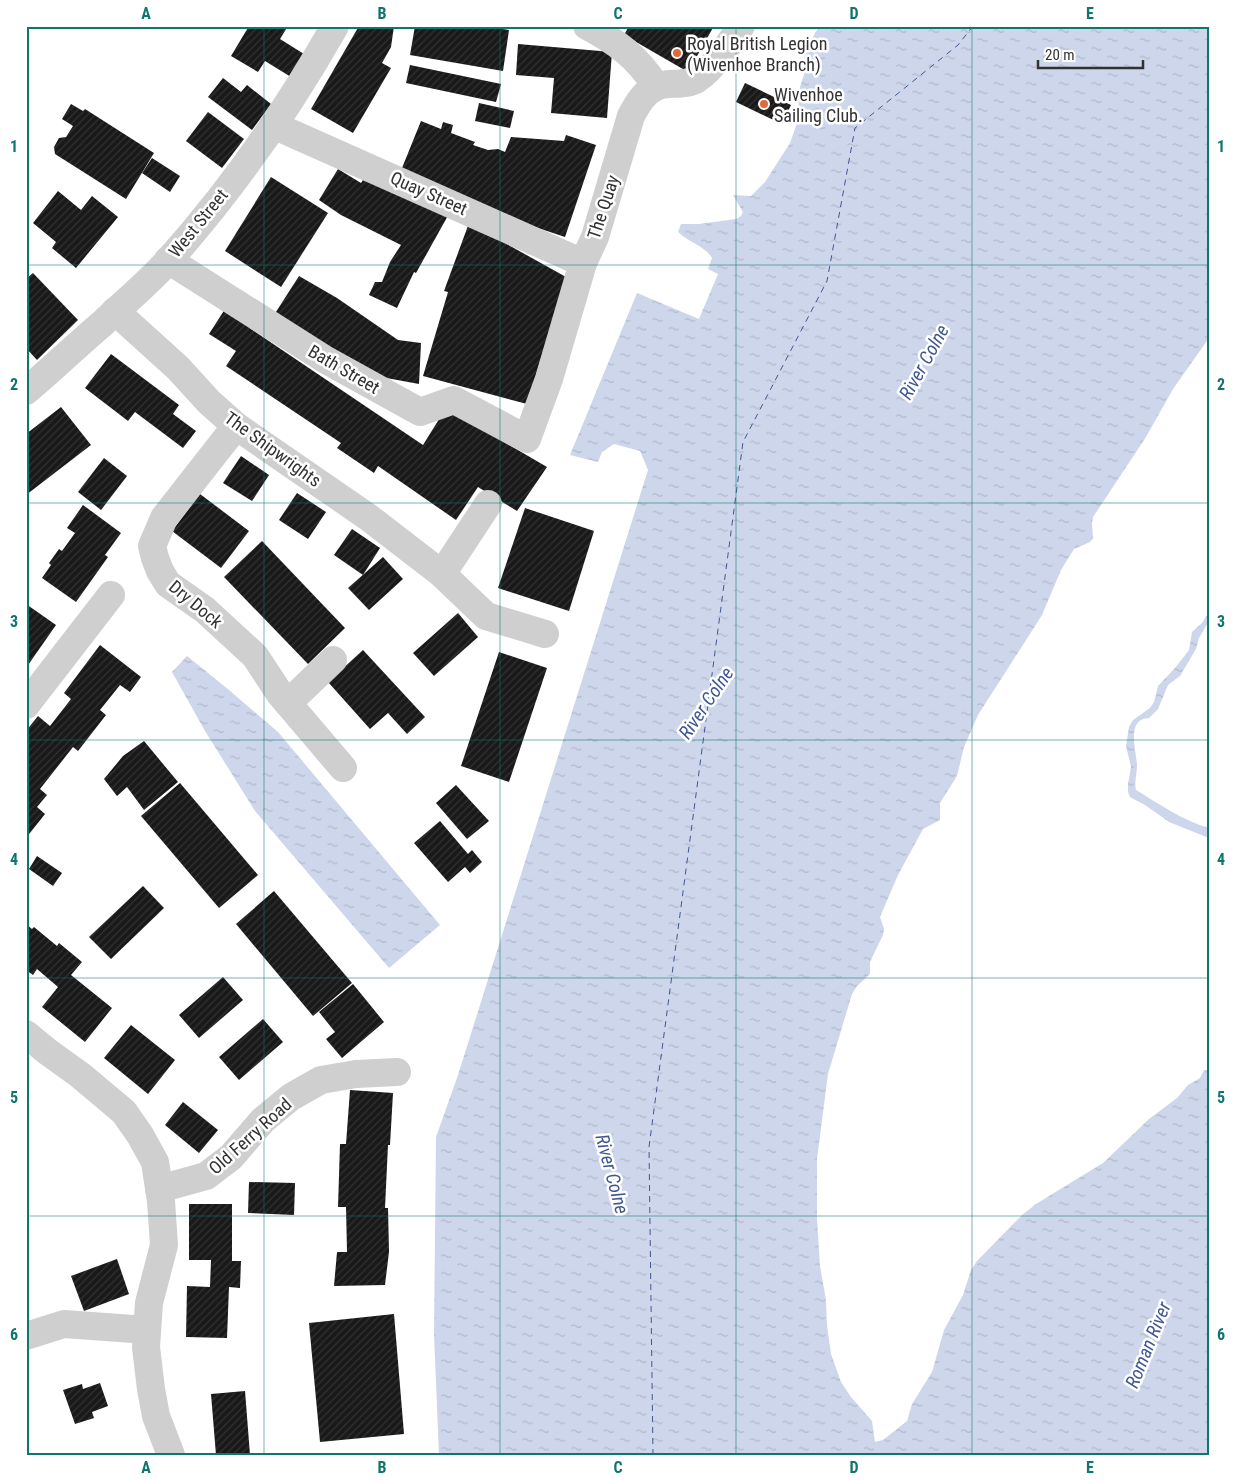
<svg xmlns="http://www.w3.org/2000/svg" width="1235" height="1481" viewBox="0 0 1235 1481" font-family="'Roboto Condensed',sans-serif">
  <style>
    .water { fill: url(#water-ripples) }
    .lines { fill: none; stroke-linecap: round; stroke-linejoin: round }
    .ferry { stroke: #415792; stroke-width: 1; stroke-dasharray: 6 5; stroke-linecap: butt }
    .building { fill: url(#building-hatch) }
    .minor { stroke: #cfcfcf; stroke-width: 28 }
    .grid { fill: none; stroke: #0f766e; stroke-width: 1; stroke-opacity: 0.55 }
    .poi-dot { fill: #e0693c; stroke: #fff; stroke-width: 2 }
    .labels { text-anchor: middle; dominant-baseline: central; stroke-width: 5; stroke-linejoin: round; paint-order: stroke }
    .poi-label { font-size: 18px; fill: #323232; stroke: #fff; text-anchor: start }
    .street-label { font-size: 18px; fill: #323232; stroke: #fff }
    .water-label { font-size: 19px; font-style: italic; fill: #415792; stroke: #fff }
    .neatline { fill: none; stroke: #0f766e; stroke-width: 2 }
    .grid-label { font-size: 16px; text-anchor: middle; font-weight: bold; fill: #0f766e }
  </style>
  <defs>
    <pattern id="water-ripples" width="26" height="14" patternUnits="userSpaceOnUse" patternTransform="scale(1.25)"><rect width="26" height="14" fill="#ced6ec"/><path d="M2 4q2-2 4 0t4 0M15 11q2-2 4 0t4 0" fill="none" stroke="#b1b8cb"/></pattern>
    <pattern id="building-hatch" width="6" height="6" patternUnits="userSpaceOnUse" patternTransform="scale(1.25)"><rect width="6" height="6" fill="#191919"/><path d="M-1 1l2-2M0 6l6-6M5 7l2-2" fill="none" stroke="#323232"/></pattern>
  </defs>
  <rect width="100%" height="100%" fill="#fff"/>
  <!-- water -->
  <g class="water">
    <path d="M819,26H1209V338L1173,389L1146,437L1093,517L1092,524L1093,538L1090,542L1074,549L1061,570L1042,615L978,715L964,747L957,776L940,803V820L923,829L898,875L880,917L884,929L883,935L870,962V974L857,986L852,994L828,1074L817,1159V1219L820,1266L826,1300L827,1326L831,1354L841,1382L851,1397L872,1421L875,1442L883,1440L907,1421L912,1404L932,1372L944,1330L963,1295L971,1270L977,1261L1022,1215L1036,1204L1103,1163L1149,1119L1177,1098L1188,1085L1200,1078L1204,1070H1208L1209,1455H439L434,1334L436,1137L458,1075L648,470L640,451L614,444L602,452L598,462L570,455L637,293L699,319L718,274L708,269L712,258C705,246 688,242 678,232L681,224H699L736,219L741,216L743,212L733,195L751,196L765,182L790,143L797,123L800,87L806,68L804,53Z"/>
    <path d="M1209,612V621L1199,638L1196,649L1180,676L1168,685L1158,709L1149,718C1125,719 1137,752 1137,766C1137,774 1134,782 1136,790C1159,804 1182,820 1209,828V838L1169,822L1145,805L1130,797L1128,792V784L1131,767L1126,746L1129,727L1133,720L1150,708L1154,702L1158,686L1175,668L1189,650L1192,632L1202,623Z"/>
    <path d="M187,656L229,690L278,732L440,925L389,968L255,811L205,731L172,672Z"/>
  </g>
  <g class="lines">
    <!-- ferry -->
    <path class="ferry" d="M653,1455L649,1147L743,442L827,281L855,128L958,45L973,26"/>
  </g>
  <!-- building -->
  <g class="building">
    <path d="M249,26H288L280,39L304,54L291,77L265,61L258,72L231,56Z"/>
    <path d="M359,26H394L391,47L382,63L391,68L353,133L311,109Z"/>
    <path d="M415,26H484L509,30L503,71L410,55Z"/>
    <path d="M629,26H714L688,72L624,35Z"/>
    <path d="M518,44L612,52L607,118L551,113L554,78L516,75Z"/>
    <path d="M410,65L501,84L496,102L406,83Z"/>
    <path d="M223,78L241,92L247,85L271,104L252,130L208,97Z"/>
    <path d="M745,83L791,105L782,124L736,102Z"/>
    <path d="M479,103L514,111L510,128L475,121Z"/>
    <path d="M71,104L83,111L85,109L154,153L126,199L55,154L54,147L59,138L66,137L73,126L62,119Z"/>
    <path d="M208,112L244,139L222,168L186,141Z"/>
    <path d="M421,121L441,129L443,122L453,125L451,133L475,142L473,145L488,150L498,149L505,152L511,137L564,141L566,135L596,145L565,237L535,227L402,168Z"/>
    <path d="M152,158L180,176L170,192L142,173Z"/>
    <path d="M338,169L361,183L363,180L450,212L416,273L414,272L397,308L369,295L375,282H382L390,262L401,245L341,215L319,200Z"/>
    <path d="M271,177L328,213L281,287L225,251Z"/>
    <path d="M58,191L81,210L92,196L118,217L76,268L52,248L56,242L33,223Z"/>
    <path d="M469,223L566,277L527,404L423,376L448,292L444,291Z"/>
    <path d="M33,273L78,320L37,360L26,348V279Z"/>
    <path d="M299,276L337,298L398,340L421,343L419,384L381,377L274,315Z"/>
    <path d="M225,309L251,329L423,445L446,408L547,467L517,511L478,487L456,520L378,466L374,473L337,448L341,443L226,366L236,351L209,334Z"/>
    <path d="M111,354L179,405L173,414L196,431L183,448L135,412L128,421L85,388Z"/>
    <path d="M61,407L91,445L26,495V434Z"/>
    <path d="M241,456L269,475L252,501L223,483Z"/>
    <path d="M104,458L127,476L101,510L78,492Z"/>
    <path d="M297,493L326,512L308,539L279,520Z"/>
    <path d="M200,494L249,531L221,568L172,531Z"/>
    <path d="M83,505L121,533L105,555L108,557L76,602L42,578L51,565L49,563L59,549L62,551L75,533L67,528Z"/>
    <path d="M525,508L594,531L569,611L498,588Z"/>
    <path d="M352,529L380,548L363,575L334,555Z"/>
    <path d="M262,541L345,628L308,664L224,577Z"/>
    <path d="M383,557L403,579L369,610L348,588Z"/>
    <path d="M26,604L56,625L26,668Z"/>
    <path d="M458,613L478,637L434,676L413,653Z"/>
    <path d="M100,645L141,677L130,692L120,685L100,710L106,715L78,751L73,747L40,789L47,795L37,807L45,814L26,838V731L38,716L50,726L71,699L64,693Z"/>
    <path d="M363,650L425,717L407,734L388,713L370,729L328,682Z"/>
    <path d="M499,652L547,668L509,782L461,766Z"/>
    <path d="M144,741L178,782L144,810L127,787L117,796L104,779L123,756Z"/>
    <path d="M180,783L258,875L219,908L141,816Z"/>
    <path d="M456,785L489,821L467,839L436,803Z"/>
    <path d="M440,821L468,854L472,850L482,862L470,873L465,867L448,882L414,843Z"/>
    <path d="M37,856L62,873L53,886L29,869Z"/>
    <path d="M143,886L164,908L111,959L89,937Z"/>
    <path d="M274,891L352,983L313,1016L236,924Z"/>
    <path d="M26,924L32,929L34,927L57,946L59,943L82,962L71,975L112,1008L85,1042L42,1007L58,987L37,969L33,975L26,970Z"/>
    <path d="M223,977L243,1000L199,1038L179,1015Z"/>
    <path d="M353,984L384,1022L342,1058L326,1039L335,1032L319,1012Z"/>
    <path d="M263,1019L283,1042L239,1080L219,1057Z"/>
    <path d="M131,1025L175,1060L148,1094L104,1058Z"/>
    <path d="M350,1090L393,1093L390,1145H388L385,1208H388L389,1252L385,1285L334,1286L337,1252H347L346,1207H338L340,1144H346Z"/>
    <path d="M183,1102L218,1130L199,1153L165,1125Z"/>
    <path d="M249,1182L295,1183L294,1215L248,1213Z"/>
    <path d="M189,1204H232V1261H241L240,1288L229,1287L227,1338L186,1337L187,1286L210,1287L211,1260H189Z"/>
    <path d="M117,1259L129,1294L84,1311L71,1276Z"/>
    <path d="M394,1314L404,1434L320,1442L309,1323Z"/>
    <path d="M100,1383L108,1406L92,1412L94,1418L75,1424L63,1390L82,1384L83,1389Z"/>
    <path d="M245,1391L250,1455H216L211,1394Z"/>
  </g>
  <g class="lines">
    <!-- minor -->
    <g class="minor">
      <path d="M587,26C617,42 637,57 656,86"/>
      <path d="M273,125L583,263"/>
      <path d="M168,260L326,360L420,412L454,400L527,439L549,379L583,263L595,237L631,116C637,105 644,92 656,87C667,81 684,87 697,79C714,68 730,43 741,26"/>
      <path d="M115,311L178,368L209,402L236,426L368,517L442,574L486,616L545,634"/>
      <path d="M26,391C52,369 77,345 103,323C125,302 148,283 169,260C232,189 288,109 335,26"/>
      <path d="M236,426L164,518L152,546L155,558L160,571L168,584L205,610L255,656L280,694L343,768"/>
      <path d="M442,574L488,504"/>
      <path d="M288,703L333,660"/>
      <path d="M26,705L111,595"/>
      <path d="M26,1034L48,1052L80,1075L124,1112L140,1135L155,1162L161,1201L164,1245L149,1303L146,1347L151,1389L156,1416L171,1455"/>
      <path d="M159,1189L206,1176L231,1157L263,1120L291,1097L321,1080L356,1074L397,1072"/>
      <path d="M26,1336L64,1324L147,1330"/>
    </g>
  </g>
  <!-- grid -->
  <path class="grid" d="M264,26V1455M500,26V1455M736,26V1455M972,26V1455M26,265H1209M26,503H1209M26,740H1209M26,978H1209M26,1216H1209"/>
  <!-- markers -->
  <g class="poi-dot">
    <circle cx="677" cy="53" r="5"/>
    <circle cx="764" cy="104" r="5"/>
  </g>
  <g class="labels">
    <!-- poi labels -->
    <g class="poi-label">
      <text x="687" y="43">Royal British Legion<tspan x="687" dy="21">(Wivenhoe Branch)</tspan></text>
      <text x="774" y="94">Wivenhoe<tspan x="774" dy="21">Sailing Club.</tspan></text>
    </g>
    <!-- street labels -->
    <g class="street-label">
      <text transform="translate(429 193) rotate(24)">Quay Street</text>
      <text transform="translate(603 207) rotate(-72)">The Quay</text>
      <text transform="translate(198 223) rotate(-51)">West Street</text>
      <text transform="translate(344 369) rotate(30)">Bath Street</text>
      <text transform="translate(273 449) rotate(36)">The Shipwrights</text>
      <text transform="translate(196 604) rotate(40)">Dry Dock</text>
      <text transform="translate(250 1136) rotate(-42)">Old Ferry Road</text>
    </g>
    <!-- water labels -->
    <g class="water-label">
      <text transform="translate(924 362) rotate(-61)">River Colne</text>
      <text transform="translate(706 703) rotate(-56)">River Colne</text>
      <text transform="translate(612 1174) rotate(75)">River Colne</text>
      <text transform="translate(1148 1345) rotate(-68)">Roman River</text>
    </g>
  </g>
  <!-- border -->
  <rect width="1235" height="1481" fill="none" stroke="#ffffff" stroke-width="55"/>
  <!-- scale -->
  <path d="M1038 60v8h105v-8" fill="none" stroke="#323232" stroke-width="2.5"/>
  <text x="1045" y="60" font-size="15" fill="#323232" stroke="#ffffff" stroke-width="4" paint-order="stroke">20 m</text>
  <rect x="28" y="28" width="1180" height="1426" class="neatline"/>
  <g class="grid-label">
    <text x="146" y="19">A</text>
    <text x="382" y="19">B</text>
    <text x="618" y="19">C</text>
    <text x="854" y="19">D</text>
    <text x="1090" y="19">E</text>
    <text x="14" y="152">1</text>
    <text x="1221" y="152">1</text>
    <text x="14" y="390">2</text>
    <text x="1221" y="390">2</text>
    <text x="14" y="627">3</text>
    <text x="1221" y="627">3</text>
    <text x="14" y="865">4</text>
    <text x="1221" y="865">4</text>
    <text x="14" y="1103">5</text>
    <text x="1221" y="1103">5</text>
    <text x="14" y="1340">6</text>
    <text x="1221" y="1340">6</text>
    <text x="146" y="1473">A</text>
    <text x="382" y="1473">B</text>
    <text x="618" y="1473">C</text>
    <text x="854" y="1473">D</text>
    <text x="1090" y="1473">E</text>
  </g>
</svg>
